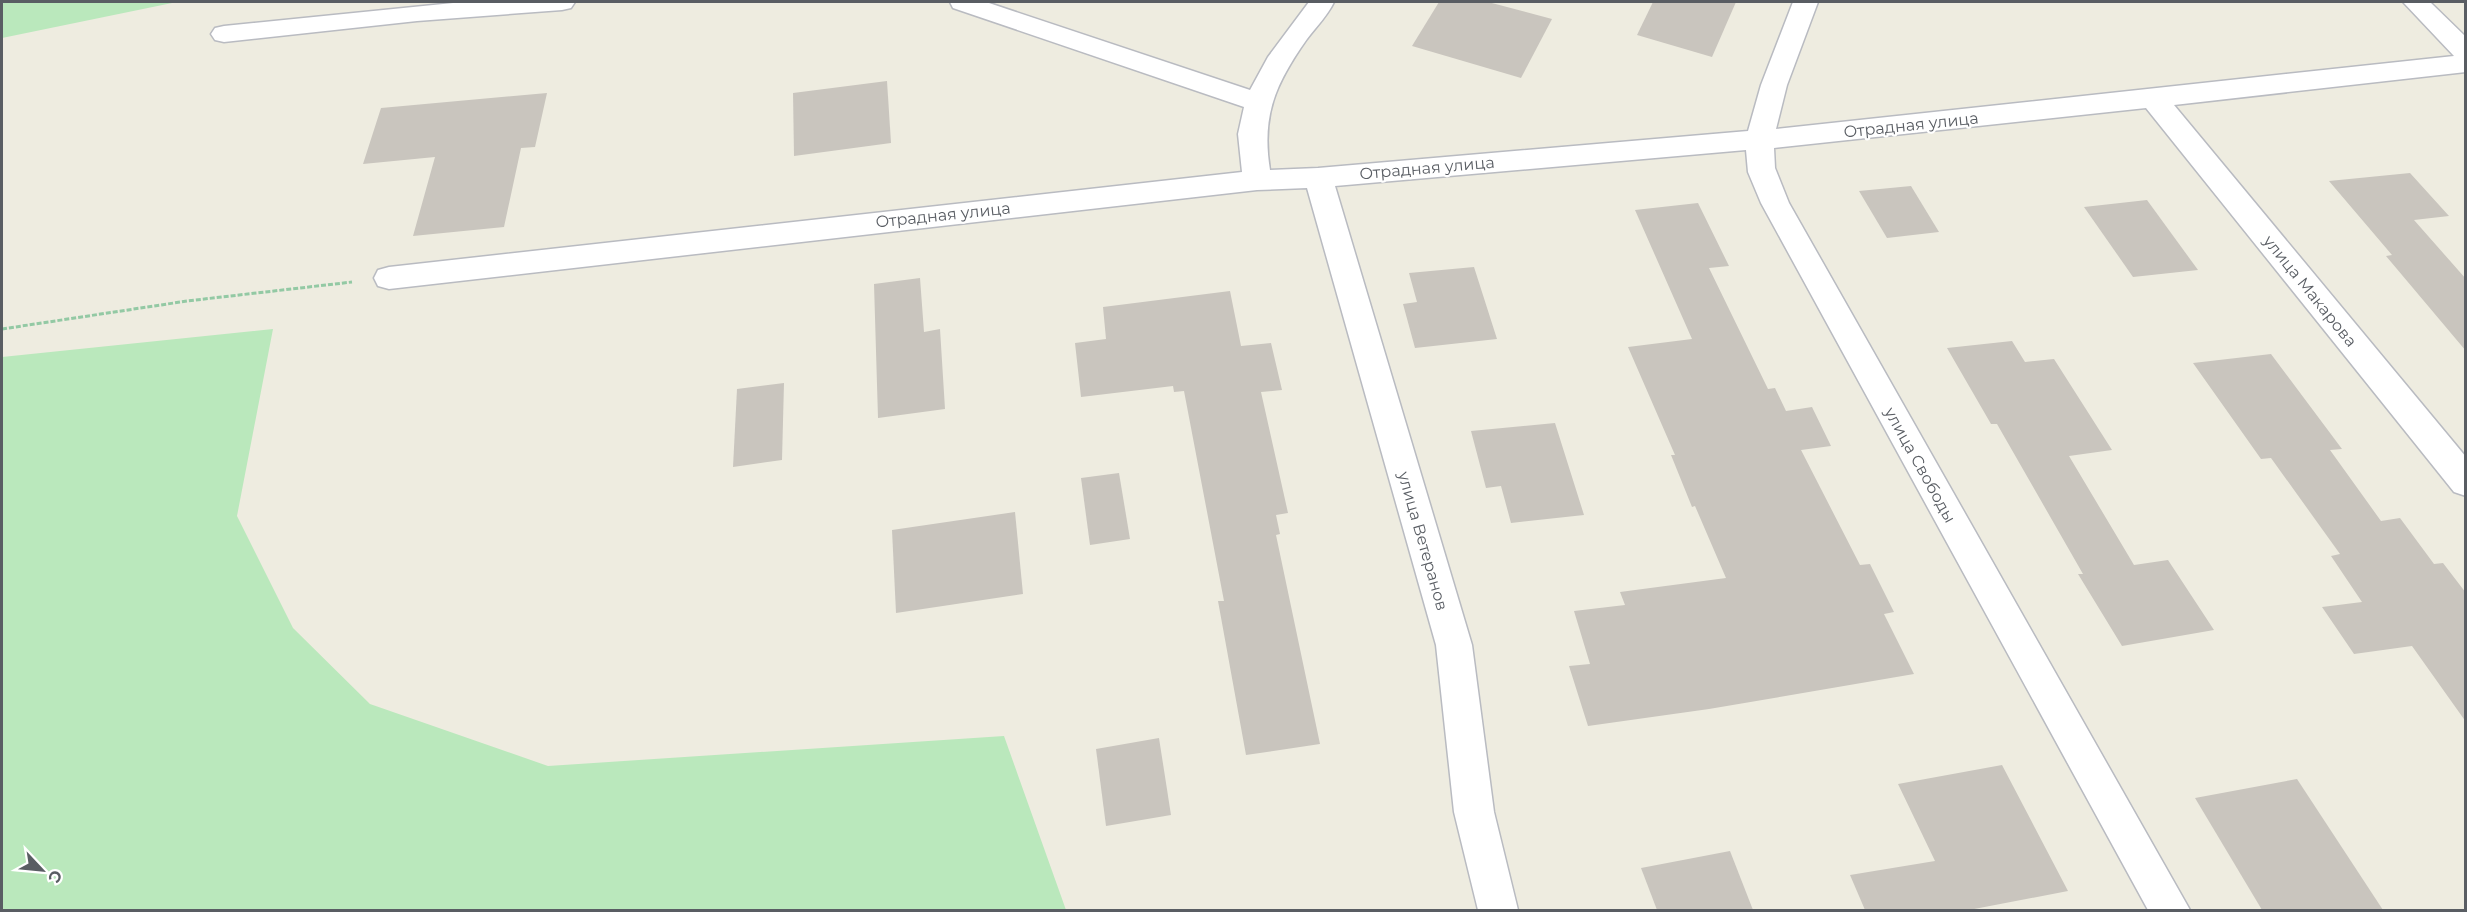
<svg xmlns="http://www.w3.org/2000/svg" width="2467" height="912" viewBox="0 0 2467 912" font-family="Montserrat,sans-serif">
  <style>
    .green { fill: #bae8bc }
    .building { fill: #c9c5be }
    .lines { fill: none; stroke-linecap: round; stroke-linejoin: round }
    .street-casing { stroke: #b9bbc1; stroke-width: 3 }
    .path { stroke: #93c9a4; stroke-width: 3; stroke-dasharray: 5 2; stroke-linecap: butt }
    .street { fill: #fff; fill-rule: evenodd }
    .labels { text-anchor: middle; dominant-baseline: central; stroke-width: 4.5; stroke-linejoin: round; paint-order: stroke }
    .street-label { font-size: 16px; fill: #595d63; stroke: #fff }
  </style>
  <rect width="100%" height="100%" fill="#eeece0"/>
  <!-- green -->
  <g class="green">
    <path d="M2,2H177L2,38Z"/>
    <path d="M273,329L237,516L293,628L370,704L548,766L1004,736L1066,910H2V357Z"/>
  </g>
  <!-- building -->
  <g class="building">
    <path d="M1439,2H1488L1552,19L1521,78L1412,46Z"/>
    <path d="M1653,2H1736L1712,57L1637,35Z"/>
    <path d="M887,81L891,143L794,156L793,93Z"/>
    <path d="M547,93L535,147L521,148L504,227L413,236L435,157L363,164L381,108Z"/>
    <path d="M2410,173L2449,216L2414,220L2466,279V351L2386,256L2392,255L2329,181Z"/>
    <path d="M1911,186L1939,232L1887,238L1859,191Z"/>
    <path d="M2147,200L2198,270L2133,277L2084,207Z"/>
    <path d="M1698,203L1729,266L1709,268L1768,389L1775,388L1786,411L1812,407L1831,446L1801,450L1860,565L1870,564L1894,612L1884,614L1914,674L1709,709L1588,726L1569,666L1590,664L1574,611L1625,605L1620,592L1726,578L1695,506L1692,507L1671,455H1675L1628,347L1692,339L1635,210Z"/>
    <path d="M1474,267L1497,339L1415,348L1403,304L1417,302L1409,273Z"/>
    <path d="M920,278L924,332L940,329L945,409L878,418L874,284Z"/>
    <path d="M1230,291L1241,346L1271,343L1282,390L1261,392L1288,513L1276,515L1280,534L1276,535L1320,744L1246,755L1218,601H1224L1184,391L1174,392L1173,386L1081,397L1075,343L1106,339L1103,307Z"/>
    <path d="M2012,341L2025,362L2054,359L2112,450L2069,456L2134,565L2168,560L2214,630L2122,646L2078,574H2083L1997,424H1991L1947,348Z"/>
    <path d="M2271,354L2342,449L2330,450L2381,521L2400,518L2434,564L2443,563L2466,593V722L2412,646L2354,654L2322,607L2362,602L2331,556L2340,554L2271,458L2261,459L2193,363Z"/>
    <path d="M784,383L782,460L733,467L737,389Z"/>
    <path d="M1555,423L1584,515L1511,523L1501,486L1486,488L1471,431Z"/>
    <path d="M1119,473L1130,539L1090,545L1081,478Z"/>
    <path d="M1015,512L1023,594L896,613L892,530Z"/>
    <path d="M1159,738L1171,815L1106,826L1096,749Z"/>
    <path d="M2002,765L2068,891L1969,910H1865L1850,875L1935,861L1898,784Z"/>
    <path d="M2297,779L2383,910H2262L2195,798Z"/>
    <path d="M1730,851L1753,910H1657L1641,868Z"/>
  </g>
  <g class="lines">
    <!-- street casing -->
    <g class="street-casing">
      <g id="street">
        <path d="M463,2H575L571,8L562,10L417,21L224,42L215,40L211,34L215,28L224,26Z"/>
        <path d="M950,2H986L1250,90L1268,57L1309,2H1334C1328,15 1316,27 1307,39C1276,83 1261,115 1270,170L1318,168L1748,131L1761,85L1793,2H1818L1787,85L1776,129L2454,56L2403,2H2430L2466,37V72L2174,105L2466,457V496L2454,492L2146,108L1774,148L1775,168L1789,203L2190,910H2148L1761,203L1748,172L1746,150L1335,186L1472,645L1494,812L1518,910H1478L1454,812L1436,645L1307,188L1257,190L389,289L378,286L374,278L378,270L389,267L1242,172L1238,134L1244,107L953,8Z"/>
      </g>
    </g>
    <!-- path -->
    <path class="path" d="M2,329L187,301L352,282"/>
    <!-- street -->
    <use href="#street" class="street"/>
  </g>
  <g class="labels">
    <!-- street labels -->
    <g class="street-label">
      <text transform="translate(1911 125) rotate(-6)">Отрадная улица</text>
      <text transform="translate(1427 168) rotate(-5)">Отрадная улица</text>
      <text transform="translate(943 215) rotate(-6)">Отрадная улица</text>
      <text transform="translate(2310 291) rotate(51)">улица Макарова</text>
      <text transform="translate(1920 465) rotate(61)">улица Свободы</text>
      <text transform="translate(1423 541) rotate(74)">улица Ветеранов</text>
    </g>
  </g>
  <!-- border -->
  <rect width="2467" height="912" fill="none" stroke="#595d63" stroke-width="6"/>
  <!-- north arrow -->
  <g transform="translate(42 870) rotate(116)" stroke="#ffffff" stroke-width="4.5" paint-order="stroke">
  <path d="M0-4.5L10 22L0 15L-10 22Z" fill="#595d63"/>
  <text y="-9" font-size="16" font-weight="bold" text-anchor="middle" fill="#595d63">С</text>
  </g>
</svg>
